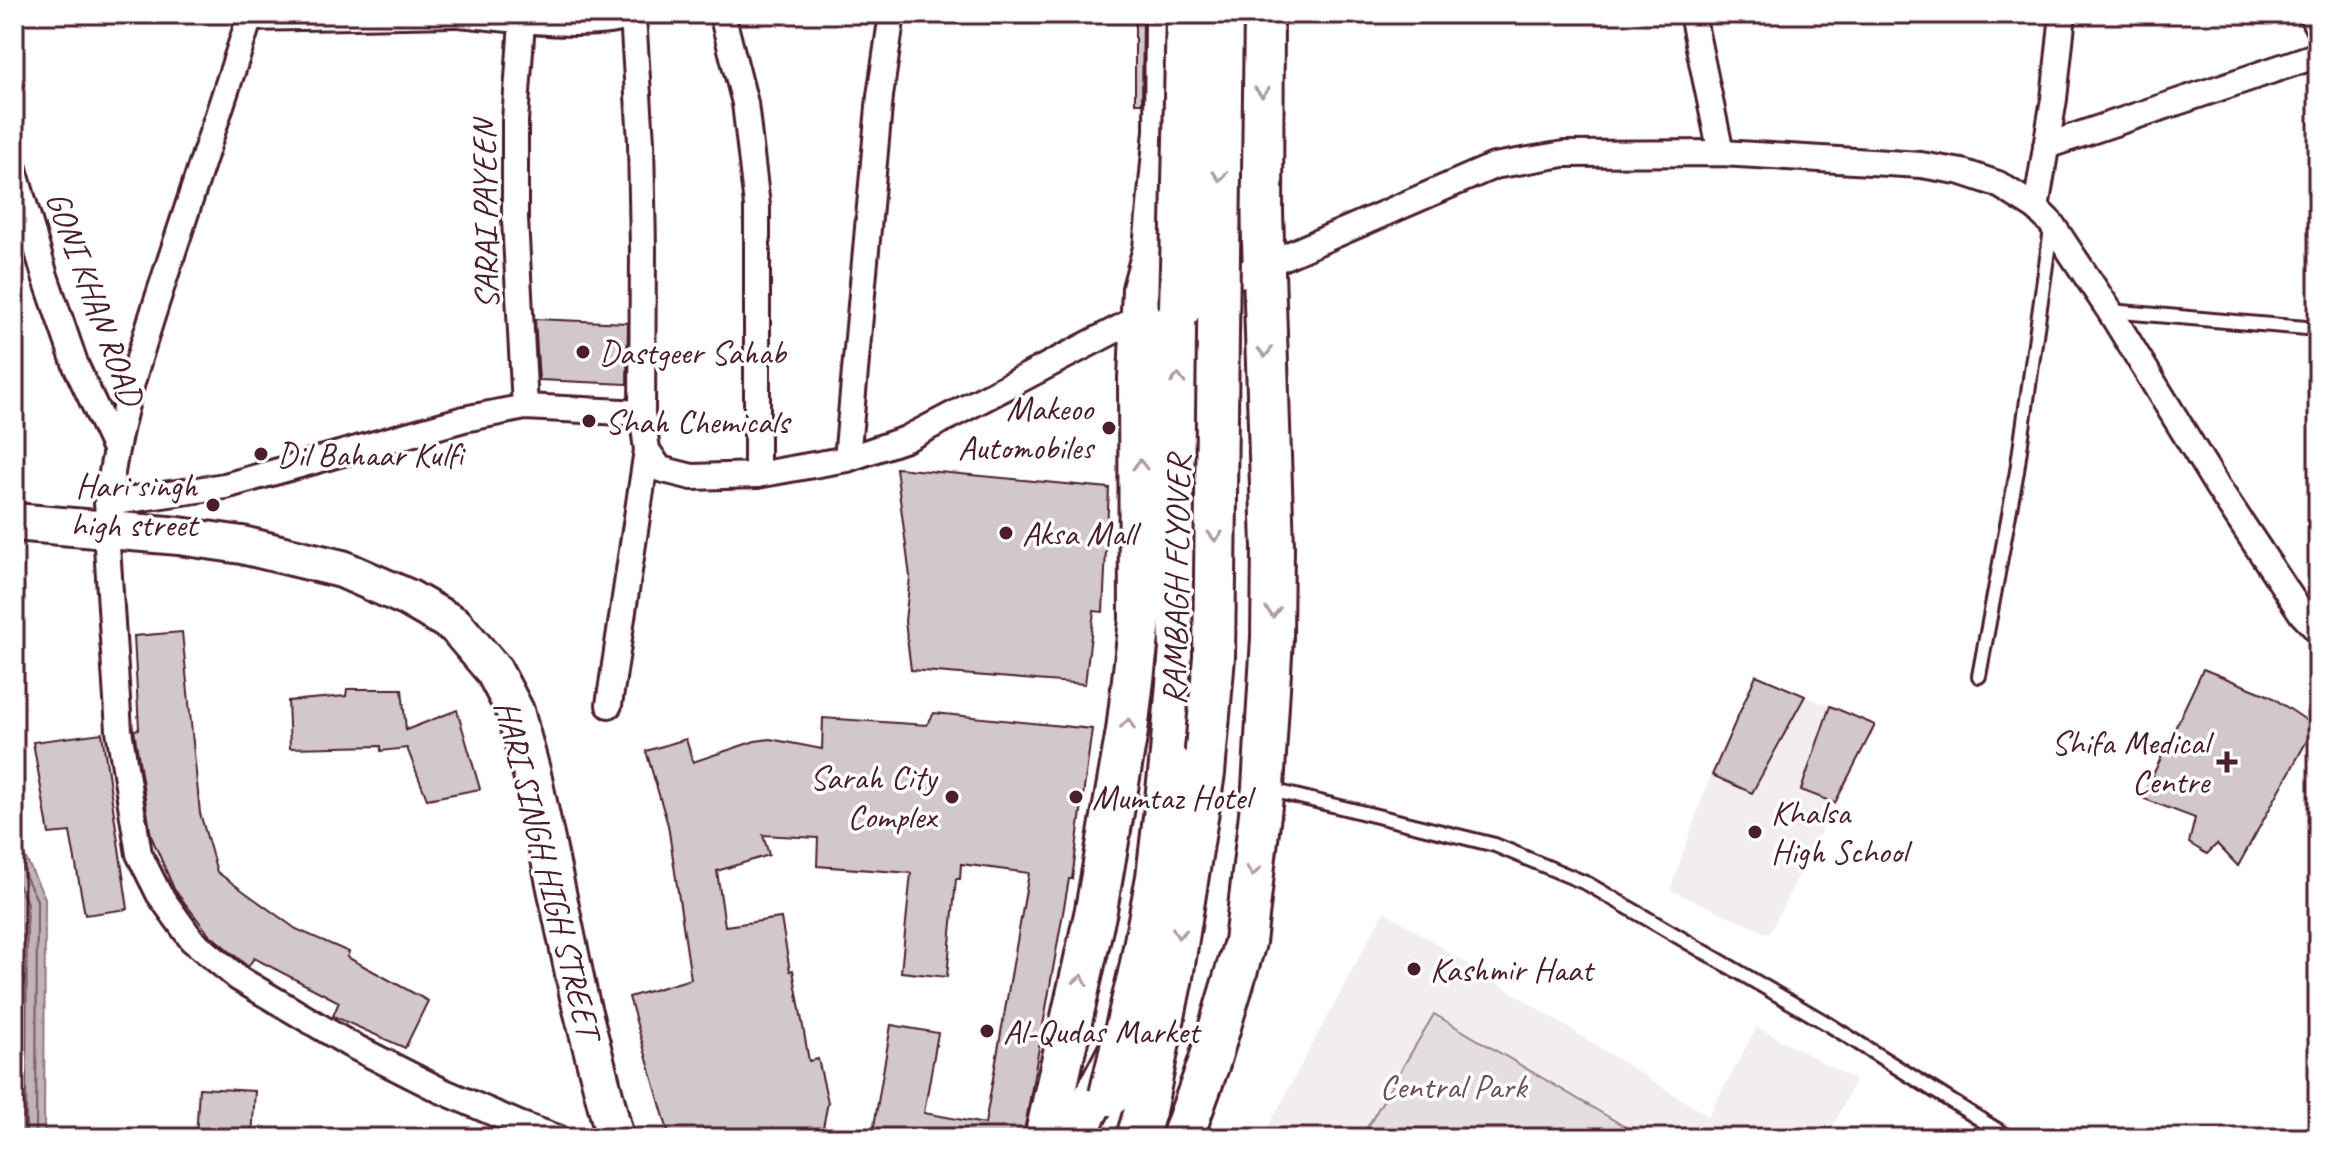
<svg xmlns="http://www.w3.org/2000/svg" width="2332" height="1152" viewBox="0 0 2332 1152" font-family="Caveat,sans-serif">
  <style>
    .built { fill: #f2eeef }
    .green { fill: #e5dee0; stroke: #987e86; stroke-width: 2 }
    .water { fill: #c1b3b6; stroke: #91787e; stroke-width: 2 }
    .lines { fill: none; stroke-linecap: round; stroke-linejoin: round }
    .shore { stroke: #7a5a63; stroke-width: 2 }
    .building { fill: #d2c7cb; stroke: #4a1f2b; stroke-width: 2 }
    .lane-casing { stroke: #4a1f2b; stroke-width: 18 }
    .street-casing { stroke: #4a1f2b; stroke-width: 30 }
    .secondary-casing { stroke: #4a1f2b; stroke-width: 42 }
    .primary-casing { stroke: #4a1f2b; stroke-width: 46 }
    .lane { stroke: #fff; stroke-width: 12 }
    .street { stroke: #fff; stroke-width: 24 }
    .secondary { stroke: #fff; stroke-width: 36 }
    .primary { stroke: #fff; stroke-width: 40 }
    .primary-bridge-casing { stroke: #4a1f2b; stroke-width: 46; stroke-linecap: butt }
    .primary-bridge { stroke: #fff; stroke-width: 40 }
    .oneway { stroke: #ae9aa0 }
    .poi-dot { fill: #4a1f2b; stroke: #fff; stroke-width: 3 }
    .labels { text-anchor: middle; dominant-baseline: central; stroke-width: 7; stroke-linejoin: round; paint-order: stroke }
    .street-label { font-size: 34px; fill: #4a1f2b; stroke: #fff }
    .poi-label { font-size: 34px; fill: #4a1f2b; stroke: #fff; text-anchor: start }
    .park-label { font-size: 34px; fill: #714f58; stroke: #fff }
  </style>
  <rect width="100%" height="100%" fill="#fff"/>
  <filter id="ink" filterUnits="userSpaceOnUse"><feTurbulence type="fractalNoise" baseFrequency=".0125" numOctaves="2"/><feDisplacementMap in="SourceGraphic" scale="16" xChannelSelector="R" yChannelSelector="G"/><feConvolveMatrix kernelMatrix="1 2 1 2 8 2 1 2 1" color-interpolation-filters="sRGB"/></filter>
  <g filter="url(#ink)">
    <!-- built -->
    <g class="built">
      <path d="M1756,675L1875,725L1769,934L1670,890L1705,790Z"/>
      <path d="M1384,911L1708,1116L1757,1027L1855,1080L1828,1138H1262Z"/>
    </g>
    <!-- green -->
    <path class="green" d="M1434,1014L1644,1138H1361Z"/>
    <!-- water -->
    <path class="water" d="M14,827L16,838L45,898L44,1138H14Z"/>
    <g class="lines">
      <!-- shore -->
      <g class="shore">
        <path d="M14,853L37,900L36,1138"/>
        <path d="M14,876L27,903L26,1138"/>
        <path d="M14,903V1057"/>
      </g>
    </g>
    <!-- building -->
    <g class="building">
      <path d="M1135,14H1143L1142,103H1135Z"/>
      <path d="M535,319L628,323L627,384L539,380Z"/>
      <path d="M896,468L1109,488L1103,612L1094,611L1085,684L911,670L905,621L910,577Z"/>
      <path d="M182,632L200,813L217,872L296,929L349,952L347,957L428,1001L405,1048L333,1016L339,1002L254,958L248,967L247,966L208,933L174,889L151,836L134,730L139,729L134,636Z"/>
      <path d="M2203,669L2270,696L2315,726L2238,866L2217,844L2207,854L2189,843L2195,818L2142,798Z"/>
      <path d="M1756,675L1805,696L1752,793L1712,775Z"/>
      <path d="M347,689H402L406,730L457,710L480,789L427,799L407,748L381,751V746L290,748L288,701L346,696Z"/>
      <path d="M1830,706L1875,725L1835,803L1801,790Z"/>
      <path d="M934,713L1092,729L1072,879H1069L1023,1138H872L891,1025L938,1033L924,1113L985,1124L1029,873L961,864L960,879H956L947,977L901,972L911,873L817,866L818,838L763,835L769,855L717,871L725,926L781,918L790,971L793,970L809,1061L818,1059L828,1102L821,1138H670L629,997L691,979L668,825L646,751L686,739L693,762L755,741L770,739L822,749L823,718L927,725Z"/>
      <path d="M102,733L128,909L85,915L70,832L49,834L33,742Z"/>
      <path d="M199,1088L255,1091L252,1138H196Z"/>
    </g>
    <g class="lines">
      <!-- lane casing -->
      <g class="lane-casing">
        <g id="lane">
          <path d="M2110,311L2318,329"/>
          <path d="M1979,676L2017,471L2051,229"/>
          <path d="M1267,789L1495,845L1588,884L1828,1024L2010,1138"/>
        </g>
      </g>
      <!-- street casing -->
      <g class="street-casing">
        <g id="street">
          <path d="M251,14C224,97 196,181 169,264C141,350 110,439 106,531L119,730L139,854L159,894L192,940L238,978L349,1044L440,1090L519,1124L558,1138"/>
          <path d="M459,14C505,18 595,32 637,14"/>
          <path d="M722,14L745,103L757,206V475"/>
          <path d="M1692,14L1721,153"/>
          <path d="M2063,14L2054,99L2036,208L2051,223L2109,310L2217,486L2302,614L2318,631"/>
          <path d="M2311,14L2318,28"/>
          <path d="M633,16L641,142L643,250L642,413L647,450L660,469L692,477L757,475L847,459L906,439L1150,312"/>
          <path d="M250,18L455,14"/>
          <path d="M522,22L515,121V219L525,407"/>
          <path d="M2046,146L2318,55"/>
          <path d="M14,169L45,276L76,366L115,449"/>
          <path d="M1210,286L1263,266L1494,166L1564,154L1721,153L1921,165L1962,172L1998,184L2036,208"/>
          <path d="M847,459L880,96L892,14"/>
          <path d="M107,503L225,486L464,419L525,407L642,413"/>
          <path d="M609,705L647,450"/>
        </g>
      </g>
      <!-- secondary casing -->
      <g class="secondary-casing">
        <path id="secondary" d="M14,522L179,536L242,545L342,569L408,598L455,625L494,671L515,711L532,774L579,997L615,1138"/>
      </g>
      <!-- primary casing -->
      <g class="primary-casing">
        <g id="primary">
          <path d="M1170,765L1180,649L1176,486L1180,309"/>
          <path d="M1045,1138L1096,910L1127,731L1140,620L1139,378L1143,289L1154,249L1165,131L1166,14"/>
          <path d="M1073,1138L1118,1053"/>
          <path d="M1137,1138L1145,1111"/>
          <path d="M1182,1138L1209,1063L1245,942L1263,788L1272,638L1273,547L1262,211L1263,14"/>
        </g>
      </g>
      <!-- lane -->
      <use href="#lane" class="lane"/>
      <!-- street -->
      <use href="#street" class="street"/>
      <!-- secondary -->
      <use href="#secondary" class="secondary"/>
      <!-- primary -->
      <use href="#primary" class="primary"/>
      <!-- primary-bridge casing -->
      <g class="primary-bridge-casing">
        <g id="primary-bridge">
          <path d="M1180,309L1187,14"/>
          <path d="M1110,1095L1140,969L1157,877L1170,765"/>
          <path d="M1145,1111L1172,977L1204,773L1214,657L1222,14"/>
        </g>
      </g>
      <!-- primary-bridge -->
      <use href="#primary-bridge" class="primary-bridge"/>
    </g>
    <!-- one-way arrows -->
    <defs><path id="oneway-chevron" d="M-2-3.5L2.5 0L-2 3.5" fill="none" stroke-width="1.6" stroke-linecap="round" stroke-linejoin="round" transform="scale(2)"/></defs>
    <g class="oneway">
      <use href="#oneway-chevron" transform="translate(1262 92) rotate(90)"/>
      <use href="#oneway-chevron" transform="translate(1220 176) rotate(91)"/>
      <use href="#oneway-chevron" transform="translate(1265 352) rotate(89)"/>
      <use href="#oneway-chevron" transform="translate(1178 379) rotate(-89)"/>
      <use href="#oneway-chevron" transform="translate(1140 465) rotate(-90)"/>
      <use href="#oneway-chevron" transform="translate(1215 536) rotate(90)"/>
      <use href="#oneway-chevron" transform="translate(1273 612) rotate(90)"/>
      <use href="#oneway-chevron" transform="translate(1128 724) rotate(-83)"/>
      <use href="#oneway-chevron" transform="translate(1253 871) rotate(97)"/>
      <use href="#oneway-chevron" transform="translate(1179 933) rotate(99)"/>
      <use href="#oneway-chevron" transform="translate(1081 980) rotate(-78)"/>
    </g>
  </g>
  <!-- markers -->
  <g class="poi-dot">
    <circle cx="583" cy="352" r="8"/>
    <circle cx="589" cy="421" r="8"/>
    <circle cx="1109" cy="428" r="8"/>
    <circle cx="261" cy="454" r="8"/>
    <circle cx="213" cy="505" r="8"/>
    <circle cx="1006" cy="533" r="8"/>
    <path d="M2223 750h8v8h8v8h-8v8h-8v-8h-8v-8h8z"/>
    <circle cx="952" cy="797" r="8"/>
    <circle cx="1076" cy="797" r="8"/>
    <circle cx="1755" cy="832" r="8"/>
    <circle cx="1414" cy="969" r="8"/>
    <circle cx="987" cy="1031" r="8"/>
  </g>
  <g class="labels">
    <!-- street labels -->
    <g class="street-label">
      <text transform="translate(485 215) rotate(-91)">SARAI PAYEEN</text>
      <text transform="translate(95 298) rotate(70)">GONI KHAN ROAD</text>
      <text transform="translate(1176 580) rotate(-89)">RAMBAGH FLYOVER</text>
      <text transform="translate(548 869) rotate(76)">HARI SINGH HIGH STREET</text>
    </g>
    <!-- poi labels -->
    <g class="poi-label">
      <text x="599" y="352">Dastgeer Sahab</text>
      <text x="1093" y="408" text-anchor="end">Makeoo<tspan x="1093" dy="39">Automobiles</tspan></text>
      <text x="605" y="421">Shah Chemicals</text>
      <text x="277" y="454">Dil Bahaar Kulfi</text>
      <text x="197" y="485" text-anchor="end">Hari singh<tspan x="197" dy="39">high street</tspan></text>
      <text x="1022" y="533">Aksa Mall</text>
      <text x="2209" y="742" text-anchor="end">Shifa Medical<tspan x="2209" dy="39">Centre</tspan></text>
      <text x="936" y="777" text-anchor="end">Sarah City<tspan x="936" dy="39">Complex</tspan></text>
      <text x="1092" y="797">Mumtaz Hotel</text>
      <text x="1771" y="812">Khalsa<tspan x="1771" dy="39">High School</tspan></text>
      <text x="1430" y="969">Kashmir Haat</text>
      <text x="1003" y="1031">Al-Qudas Market</text>
    </g>
    <!-- park labels -->
    <g class="park-label">
      <text x="1453" y="1086">Central Park</text>
    </g>
  </g>
  <!-- margin -->
  <rect width="2332" height="1152" fill="none" stroke="#fff" stroke-width="48"/>
  <rect x="24" y="24" width="2284" height="1104" fill="none" stroke="#4a1f2b" stroke-width="3" filter="url(#ink)"/>
</svg>
